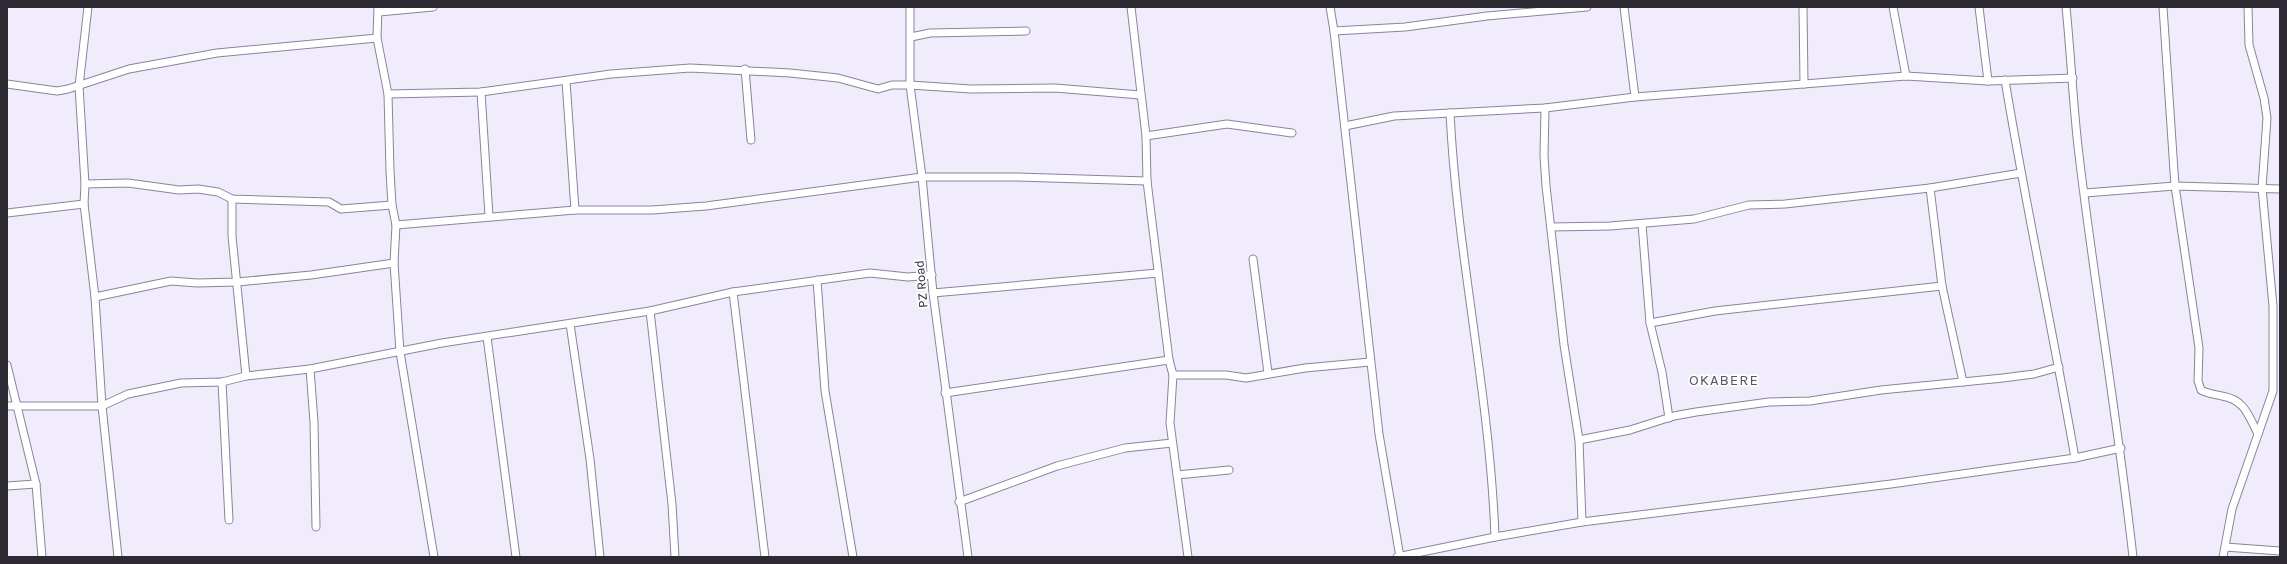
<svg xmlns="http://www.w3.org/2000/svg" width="2287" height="564" viewBox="0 0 2287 564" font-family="Karla,sans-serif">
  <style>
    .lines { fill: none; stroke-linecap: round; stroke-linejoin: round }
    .street-casing { stroke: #8a839b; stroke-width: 9 }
    .street { stroke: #fff; stroke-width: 7 }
    .labels { text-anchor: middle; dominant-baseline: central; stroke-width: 4; stroke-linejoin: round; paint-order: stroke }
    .street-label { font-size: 13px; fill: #2d2a34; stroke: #fcfcfc }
    .quarter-label { font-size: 15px; letter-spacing: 1px; fill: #595369; stroke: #fcfcfc }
  </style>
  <rect width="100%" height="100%" fill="#f0ecfc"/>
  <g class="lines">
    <!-- street casing -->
    <g class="street-casing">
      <g id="street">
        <path d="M88,7L79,86L85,184L84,204L95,297L102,406L118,557"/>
        <path d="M378,7L377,38L388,94L390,171L392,205L396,225L394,263L400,352L434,557"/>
        <path d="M910,7V85L922,177L933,293L968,557"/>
        <path d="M1131,7L1146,136L1147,181L1169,360L1173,375L1170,423L1188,557"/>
        <path d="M1330,7L1334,31L1379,434L1400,557"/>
        <path d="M1624,7L1635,97"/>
        <path d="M1803,7L1804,84"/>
        <path d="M1893,7L1906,76"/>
        <path d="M1979,7L1988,81"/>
        <path d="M2066,7C2071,56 2073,106 2079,155C2095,289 2118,422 2133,557"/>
        <path d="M2163,7L2175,186L2199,348L2198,381L2201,390C2208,394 2214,394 2222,396C2245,400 2248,415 2258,434"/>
        <path d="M379,12L433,7"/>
        <path d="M1334,31L1405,27L1487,16L1587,7"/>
        <path d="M911,37L930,33L1026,31"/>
        <path d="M745,69L751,140"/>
        <path d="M2005,80C2026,207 2053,332 2075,458"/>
        <path d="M566,81L575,210"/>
        <path d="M7,84L57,91L68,89L129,69L217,53L377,38"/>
        <path d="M481,92L489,216"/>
        <path d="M388,94L481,92L611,74L690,68L790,73L838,78L878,89L892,85H910L971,89L1055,88L1140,95"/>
        <path d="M1545,108L1544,156L1546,186L1564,345L1579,440L1582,522"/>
        <path d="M1450,113C1457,255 1490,395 1495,537"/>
        <path d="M1345,126L1394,116L1545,108L1635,97L1906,76L1988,81L2073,78"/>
        <path d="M1146,136L1227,124L1292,133"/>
        <path d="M85,184L128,183L179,190L198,189L218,192L232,199L329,202L341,209L392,205"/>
        <path d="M1930,188L1942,286L1963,382"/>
        <path d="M2085,193L2175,186L2280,189"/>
        <path d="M232,199V236L246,376"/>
        <path d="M7,213L84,204"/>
        <path d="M1642,224L1650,323L1662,372L1669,418"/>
        <path d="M396,225L575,210H652L706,206L922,177H1017L1147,181"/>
        <path d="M1551,227L1610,226L1694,219L1749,205L1785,204L1930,188L2021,173"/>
        <path d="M1253,259L1268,373"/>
        <path d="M817,280L825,391L853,557"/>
        <path d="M733,292L765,557"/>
        <path d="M933,293L1158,273"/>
        <path d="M95,297L171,281L197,283L237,282L311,275L394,263"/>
        <path d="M650,311L672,504L675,557"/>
        <path d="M1650,323L1715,311L1942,286"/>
        <path d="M570,324L590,459L600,557"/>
        <path d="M487,337L516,557"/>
        <path d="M7,365L36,484L42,557"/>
        <path d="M310,369L314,422L316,527"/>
        <path d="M1173,375H1226L1246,378L1305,368L1370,362"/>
        <path d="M222,382L229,520"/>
        <path d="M945,393L1169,360"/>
        <path d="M7,406H102L128,394L181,383L222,382L246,376L310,369L442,343L650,311L733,292L870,273L908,277L932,275"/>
        <path d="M1579,440L1630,430L1674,416L1696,412L1769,402L1810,401L1881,390L2003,378L2034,374L2059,367"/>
        <path d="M1177,475L1229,470"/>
        <path d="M7,486L36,484"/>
        <path d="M959,502L1057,466L1125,448L1172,443"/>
        <path d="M2225,547L2280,551"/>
        <path d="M1397,557L1495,537L1582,522L1891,484L2075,458L2121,448"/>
        <path d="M2223,557L2232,509L2273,391V306L2262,188L2267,118L2264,98L2249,45L2248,7"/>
      </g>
    </g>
    <!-- street -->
    <use href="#street" class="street"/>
  </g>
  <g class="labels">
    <!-- street labels -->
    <g class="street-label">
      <text transform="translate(921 284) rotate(-95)">PZ Road</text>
    </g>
    <!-- quarter labels -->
    <g class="quarter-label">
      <text x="1724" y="380">OKABERE</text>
    </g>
  </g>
  <!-- border -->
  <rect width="2287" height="564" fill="none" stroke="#2d2a34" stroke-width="16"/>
</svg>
